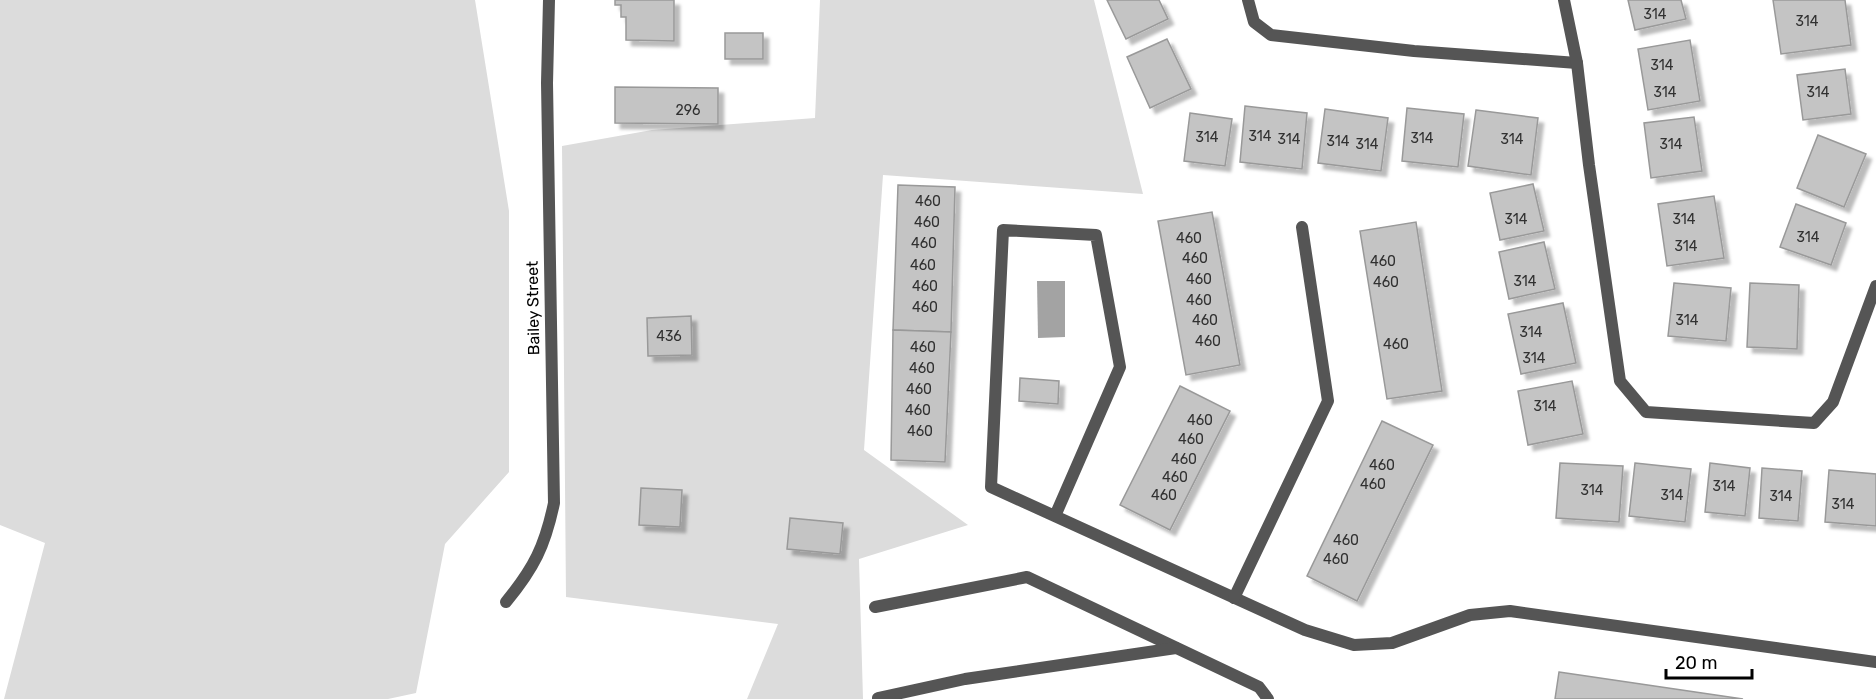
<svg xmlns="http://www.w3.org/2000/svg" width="1876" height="699" viewBox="0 0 1876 699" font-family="Rubik,sans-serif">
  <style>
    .green { fill: #dcdcdc }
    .water { fill: #a3a3a3 }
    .building { fill: #c4c4c4; stroke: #999; stroke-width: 1.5; filter: url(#shadow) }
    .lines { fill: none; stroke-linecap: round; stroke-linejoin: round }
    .service { stroke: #555; stroke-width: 12 }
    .minor { stroke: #555; stroke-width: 12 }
    .labels { text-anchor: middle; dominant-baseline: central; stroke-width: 4.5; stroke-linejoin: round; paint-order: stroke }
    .number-label { font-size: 14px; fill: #313131 }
    .street-label { font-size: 16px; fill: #000; stroke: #fff }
  </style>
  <defs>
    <filter id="shadow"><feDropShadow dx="5.5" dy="5.5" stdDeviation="1.5" flood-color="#0004"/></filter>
  </defs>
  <rect width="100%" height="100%" fill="#fff"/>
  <!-- green -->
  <g class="green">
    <path d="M0,0H475L509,211V472L445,544L416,693L388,699H4L45,543L0,525Z"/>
    <path d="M820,0H1094L1143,194L883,175L864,450L968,525L859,559L863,699H747L778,624L566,597L562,146L652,130L815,118Z"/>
  </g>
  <!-- water -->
  <path class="water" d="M1037,281H1065V337L1038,338Z"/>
  <!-- building -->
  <g class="building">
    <path d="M615,0H674V41L626,40V17H621V5H615Z"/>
    <path d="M1107,0H1159L1168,19L1126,39Z"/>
    <path d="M1628,0H1681L1686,19L1635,30Z"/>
    <path d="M1773,0H1845L1851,45L1781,54Z"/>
    <rect x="725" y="33" width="38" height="26"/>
    <path d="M1167,39L1191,89L1150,108L1127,57Z"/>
    <path d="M1690,40L1700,101L1648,110L1638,49Z"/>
    <path d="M1845,69L1851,114L1803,120L1797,75Z"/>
    <path d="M615,87L718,88V124L615,123Z"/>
    <path d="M1245,106L1307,113L1302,169L1240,162Z"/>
    <path d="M1407,108L1464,114L1458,167L1402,161Z"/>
    <path d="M1325,109L1388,118L1381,171L1318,163Z"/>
    <path d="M1476,110L1538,118L1531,175L1468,166Z"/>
    <path d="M1190,113L1232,119L1225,166L1184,161Z"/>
    <path d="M1694,117L1702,171L1651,178L1644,123Z"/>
    <path d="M1818,135L1866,154L1844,207L1797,188Z"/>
    <path d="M1533,184L1544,231L1500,240L1490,193Z"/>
    <path d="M898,185L955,187L951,332L893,330Z"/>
    <path d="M1714,196L1724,258L1667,266L1658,204Z"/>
    <path d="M1796,204L1846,223L1831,265L1780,247Z"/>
    <path d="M1212,212L1240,365L1186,375L1158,221Z"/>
    <path d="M1416,222L1442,391L1387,399L1360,231Z"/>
    <path d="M1544,242L1555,289L1509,299L1499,252Z"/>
    <path d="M1674,283L1731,288L1726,341L1668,336Z"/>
    <path d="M1750,283L1799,285L1797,349L1747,347Z"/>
    <path d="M1563,303L1576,363L1521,374L1508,314Z"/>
    <path d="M691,316L692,355L648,356L647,318Z"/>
    <path d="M893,330L951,332L945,462L891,460Z"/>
    <path d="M1020,378L1059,381L1058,404L1019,401Z"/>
    <path d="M1572,381L1583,434L1528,445L1518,391Z"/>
    <path d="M1180,386L1230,411L1170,530L1120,505Z"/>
    <path d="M1382,421L1433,445L1357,601L1307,576Z"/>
    <path d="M1560,463L1623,466L1619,522L1556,518Z"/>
    <path d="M1635,463L1691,469L1685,522L1629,516Z"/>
    <path d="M1710,463L1750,468L1745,516L1705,512Z"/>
    <path d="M1762,468L1802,471L1798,521L1759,518Z"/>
    <path d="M1829,470L1876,474V526L1825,522Z"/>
    <path d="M641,488L682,490L680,527L639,525Z"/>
    <path d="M790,518L843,523L840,554L787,549Z"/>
    <path d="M1559,672L1743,699H1555Z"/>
  </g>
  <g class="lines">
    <!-- service -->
    <g class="service">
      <path d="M1248,0L1254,22L1271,35L1414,51L1577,63"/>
      <path d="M1564,0L1577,63L1589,165L1620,381L1646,412L1814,423L1833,402L1876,286"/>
      <path d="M1055,516L1120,367L1096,235L1003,230L991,487L1305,630L1354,645L1392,643L1470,615L1510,611L1876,662"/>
      <path d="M1234,598L1328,401L1302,227"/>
      <path d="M875,607L1027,577L1259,687L1268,699"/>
      <path d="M878,698L965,679L1176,648"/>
    </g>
    <!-- minor -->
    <path class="minor" d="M506,602C534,568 545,546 554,503L547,83L549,0"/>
  </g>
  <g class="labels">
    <!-- number labels -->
    <g class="number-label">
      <text x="1655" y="14">314</text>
      <text x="1807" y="21">314</text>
      <text x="1662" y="65">314</text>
      <text x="1665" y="92">314</text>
      <text x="1818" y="92">314</text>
      <text x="688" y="110">296</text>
      <text x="1260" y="136">314</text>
      <text x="1207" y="137">314</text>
      <text x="1422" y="138">314</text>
      <text x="1289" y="139">314</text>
      <text x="1512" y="139">314</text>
      <text x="1338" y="141">314</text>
      <text x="1367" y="144">314</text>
      <text x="1671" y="144">314</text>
      <text x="928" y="201">460</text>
      <text x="1516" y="219">314</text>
      <text x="1684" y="219">314</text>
      <text x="927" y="222">460</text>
      <text x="1808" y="237">314</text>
      <text x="1189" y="238">460</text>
      <text x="924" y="243">460</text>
      <text x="1686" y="246">314</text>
      <text x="1195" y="258">460</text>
      <text x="1383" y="261">460</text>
      <text x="923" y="265">460</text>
      <text x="1199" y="279">460</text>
      <text x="1525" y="281">314</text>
      <text x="1386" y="282">460</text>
      <text x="925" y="286">460</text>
      <text x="1199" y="300">460</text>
      <text x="925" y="307">460</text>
      <text x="1205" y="320">460</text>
      <text x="1687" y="320">314</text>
      <text x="1531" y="332">314</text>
      <text x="669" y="336">436</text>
      <text x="1208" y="341">460</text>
      <text x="1396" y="344">460</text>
      <text x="923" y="347">460</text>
      <text x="1534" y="358">314</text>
      <text x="922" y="368">460</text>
      <text x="919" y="389">460</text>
      <text x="1545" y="406">314</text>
      <text x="918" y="410">460</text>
      <text x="1200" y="420">460</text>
      <text x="920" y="431">460</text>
      <text x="1191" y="439">460</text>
      <text x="1184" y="459">460</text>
      <text x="1382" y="465">460</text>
      <text x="1175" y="477">460</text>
      <text x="1373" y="484">460</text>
      <text x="1724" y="486">314</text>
      <text x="1592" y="490">314</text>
      <text x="1164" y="495">460</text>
      <text x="1672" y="495">314</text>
      <text x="1781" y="496">314</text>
      <text x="1843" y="504">314</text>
      <text x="1346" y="540">460</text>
      <text x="1336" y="559">460</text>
    </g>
    <!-- street labels -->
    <g class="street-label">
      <text transform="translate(533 308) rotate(-91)">Bailey Street</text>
    </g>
  </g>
  <!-- scale -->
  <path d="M1666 669v9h86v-9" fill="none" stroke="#000000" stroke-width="3"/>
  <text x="1675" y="669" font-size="18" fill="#000000" stroke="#ffffff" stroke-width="4.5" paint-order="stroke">20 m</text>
</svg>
